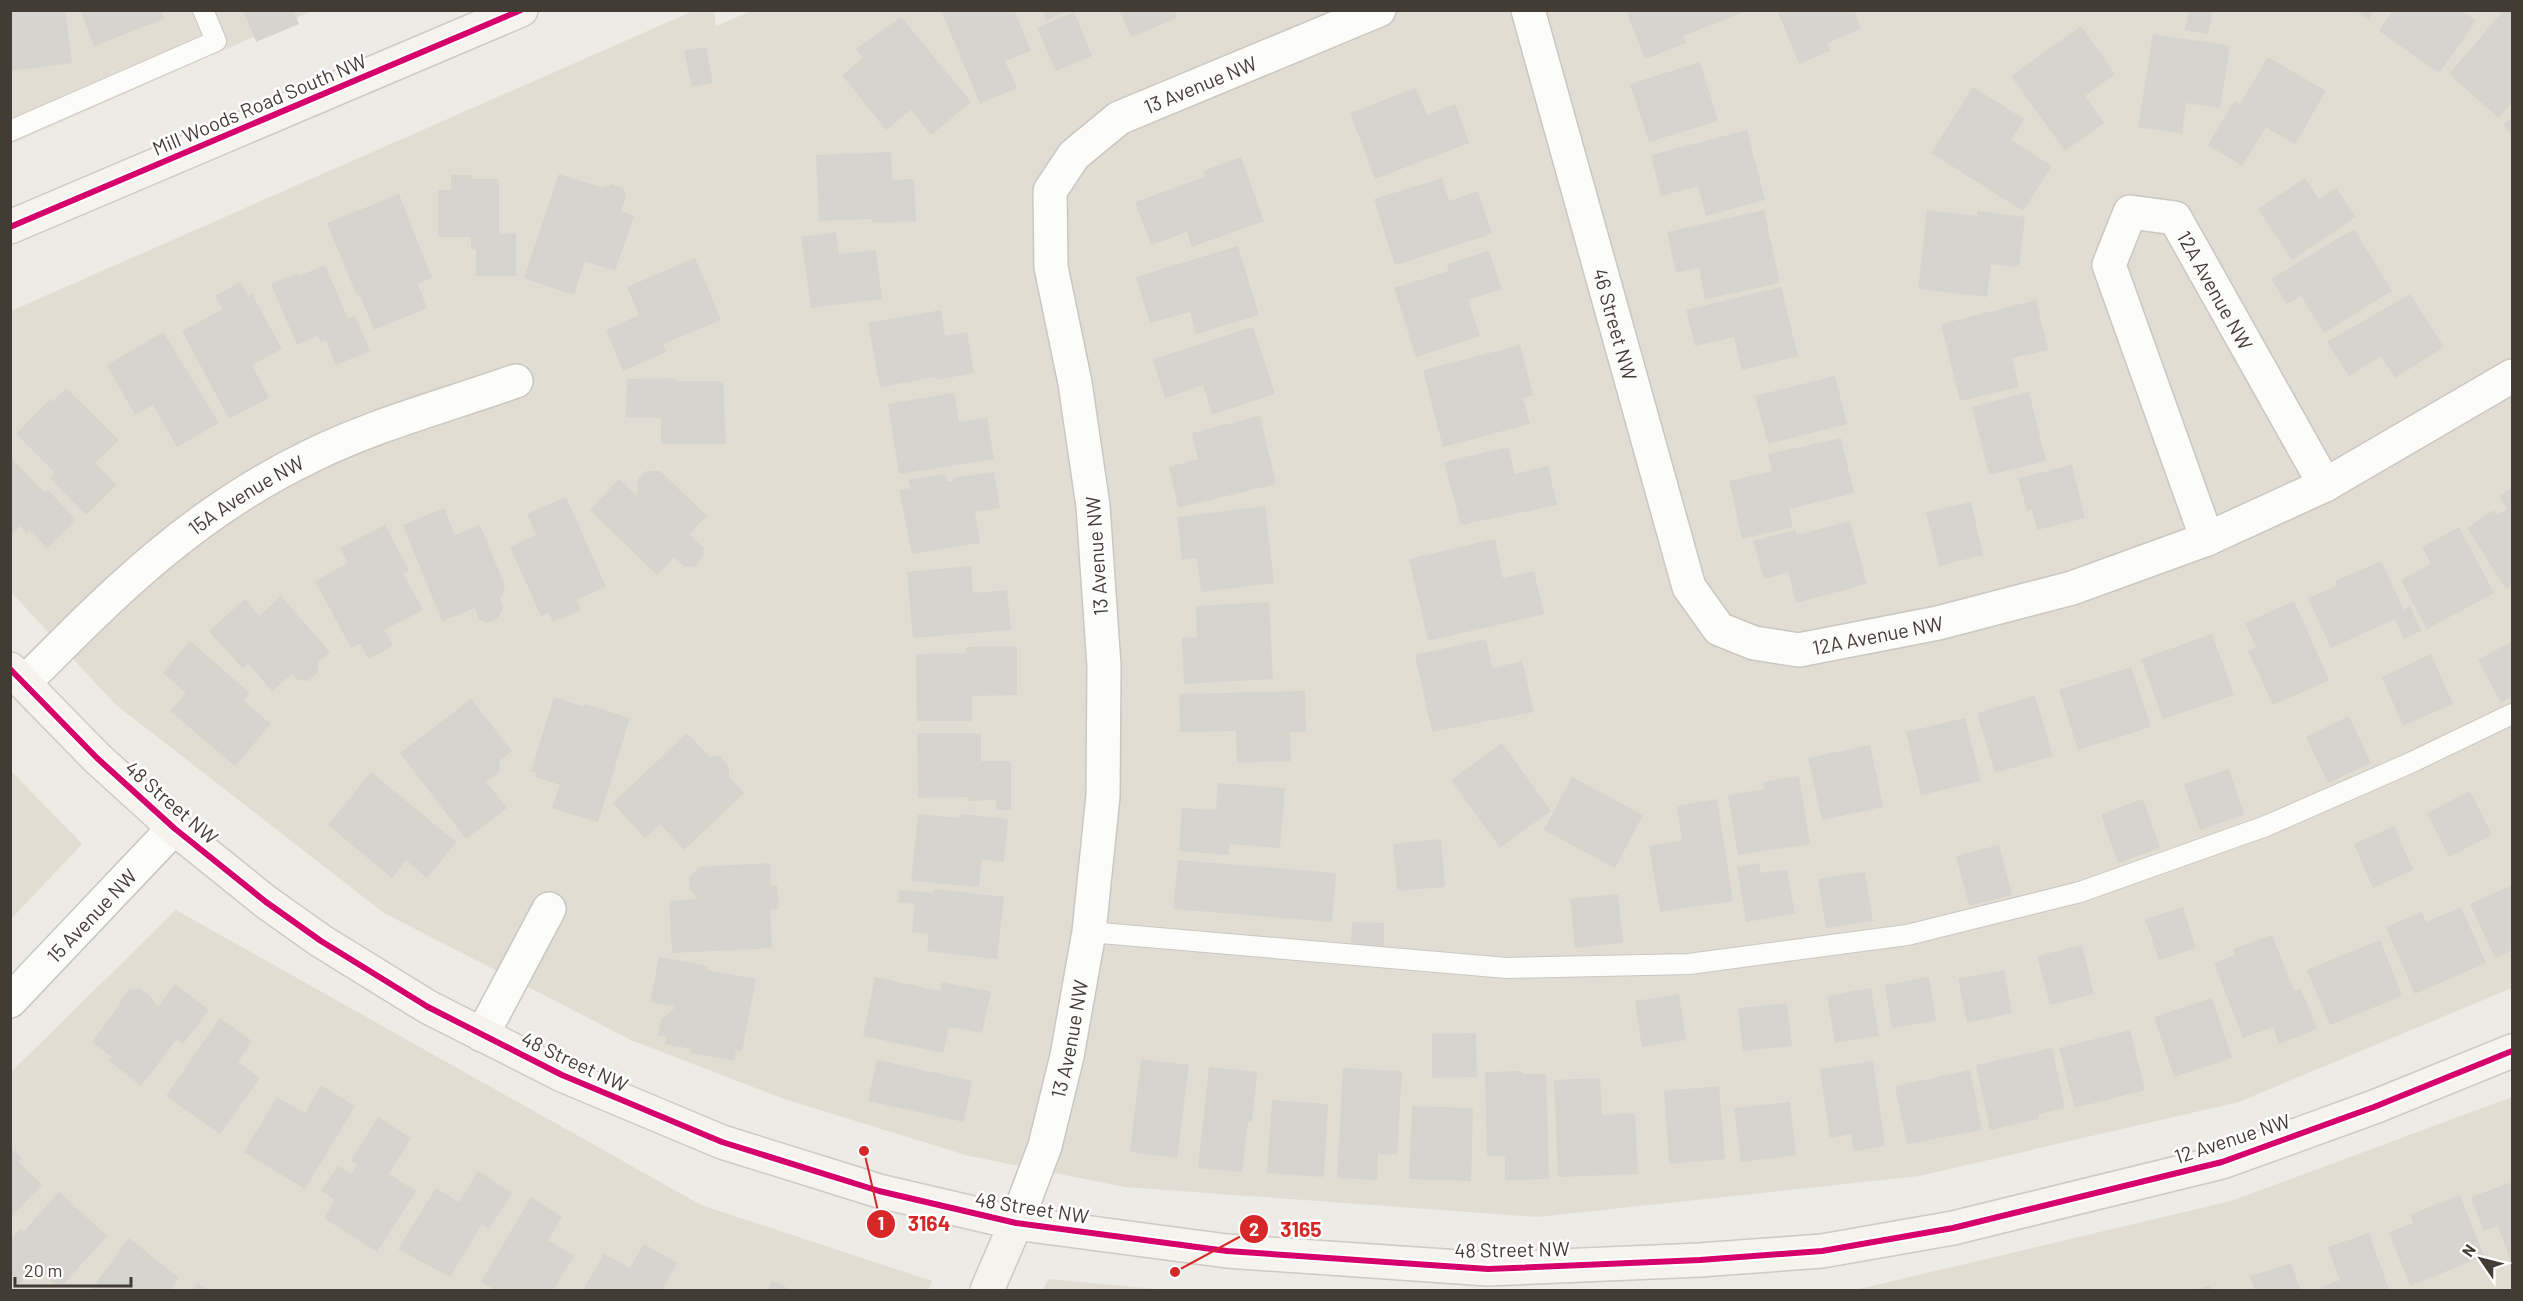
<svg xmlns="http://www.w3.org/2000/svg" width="2523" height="1301" viewBox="0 0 2523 1301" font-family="Barlow,sans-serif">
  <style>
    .residential { fill: #e1ddd3 }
    .building { fill: #d6d4cf }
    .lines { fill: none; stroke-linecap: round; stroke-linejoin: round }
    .lane-casing { stroke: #c9c7c2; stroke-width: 22 }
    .street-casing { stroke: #c9c7c2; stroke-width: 36 }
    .secondary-casing { stroke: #cdcabf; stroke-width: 36 }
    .lane { stroke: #fcfcfb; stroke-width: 20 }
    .street { stroke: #fcfcfb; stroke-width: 33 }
    .secondary { stroke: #f5f3ed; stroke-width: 33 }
    .cycleway-casing { stroke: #fff; stroke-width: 10 }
    .cycleway { stroke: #d6006c; stroke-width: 6 }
    .labels { text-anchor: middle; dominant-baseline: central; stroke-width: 5; stroke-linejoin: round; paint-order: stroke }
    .street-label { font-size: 20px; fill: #423c34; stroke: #fff }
    .leader { fill: none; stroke: #d62828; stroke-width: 2 }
    .callout-dot { fill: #d62828; stroke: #fff; stroke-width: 2 }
    .mark-label { font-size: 18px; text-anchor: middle; font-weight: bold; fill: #fff }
    .callout-label { font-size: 21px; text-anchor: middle; font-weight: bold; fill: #d62828; stroke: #fff; stroke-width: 5; stroke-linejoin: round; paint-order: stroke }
  </style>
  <rect width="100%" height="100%" fill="#edebe6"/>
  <!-- residential -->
  <g class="residential">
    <path d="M753,10L2512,11V988L2239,1102L1919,1176L1537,1217L1125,1187L969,1156L784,1099L631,1040L384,913L115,704L11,592V311L693,11H714L716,26Z"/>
    <path d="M11,11H312L11,144Z"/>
    <path d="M10,770L82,844L11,919H10Z"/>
    <path d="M176,910L701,1205L932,1281L928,1290H11V1072Z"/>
    <path d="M2512,1097V1290H1855L2231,1201Z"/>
    <path d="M1049,1279L1166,1290H1043Z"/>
  </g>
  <!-- building -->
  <g class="building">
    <path d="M15,10H65L72,63L10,71V13Z"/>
    <path d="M80,10H161L164,19L94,46Z"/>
    <path d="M243,10H293L299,24L256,42Z"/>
    <path d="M941,10H1014L1031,51L1005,61L1017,88L980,104Z"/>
    <path d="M1042,10H1069V11L1046,20Z"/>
    <path d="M1119,10H1174L1177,18L1131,37Z"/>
    <path d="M1626,10H1746V11L1683,36L1686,43L1645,59Z"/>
    <path d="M1777,10H1854L1861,29L1827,43L1830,51L1799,64Z"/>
    <path d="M2189,10H2213L2208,34L2185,30Z"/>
    <path d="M2355,10H2374L2368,20Z"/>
    <path d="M2393,10H2461L2476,21L2439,73L2379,31Z"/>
    <path d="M2504,10H2512V102L2499,118L2449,74Z"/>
    <path d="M1074,12L1092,56L1056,71L1037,28Z"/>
    <path d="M901,17L971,102L931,135L911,110L886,130L842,75L863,58L856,49Z"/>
    <path d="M2081,26L2115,74L2085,96L2104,123L2065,151L2011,76Z"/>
    <path d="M2153,34L2230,46L2220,108L2186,103L2182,134L2138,127Z"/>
    <path d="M706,47L713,83L692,87L684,51Z"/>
    <path d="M2268,57L2326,91L2295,144L2266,127L2242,166L2208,145L2234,101L2240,104Z"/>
    <path d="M1700,62L1718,121L1649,142L1630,84Z"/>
    <path d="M1973,87L2024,119L2011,140L2052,166L2023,211L1931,153Z"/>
    <path d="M1416,88L1427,115L1455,104L1469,143L1375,179L1350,113Z"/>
    <path d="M2512,118V137L2503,124Z"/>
    <path d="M1747,130L1765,200L1706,216L1698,186L1661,196L1651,155Z"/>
    <path d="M891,152L892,180L914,179L916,221L873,223L872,219L819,221L816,155Z"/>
    <path d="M1241,157L1264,221L1192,247L1187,232L1151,245L1135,202L1205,177L1203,171Z"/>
    <path d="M559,174L603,188L612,184L623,188L626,196L621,211L634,216L615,271L585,261L574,295L524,278Z"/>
    <path d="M451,175H473L472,179H499V234L516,233V276H476V249H471V237H438V190H451Z"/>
    <path d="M1442,178L1449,201L1478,191L1492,234L1395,265L1374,199Z"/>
    <path d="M2305,178L2319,199L2336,188L2356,217L2292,260L2258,209Z"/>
    <path d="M399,194L432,278L418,284L427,308L374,330L360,295L357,296L327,223Z"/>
    <path d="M1764,210L1780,283L1705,299L1699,268L1676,273L1667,232Z"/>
    <path d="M1927,210L1977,216V211L2025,217L2019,267L1991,264L1987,297L1918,289Z"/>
    <path d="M2354,229L2392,291L2324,333L2301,296L2287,304L2271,279Z"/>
    <path d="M836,232L839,254L876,250L882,299L811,308L801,237Z"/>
    <path d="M1238,246L1259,315L1196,334L1190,312L1150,323L1136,277Z"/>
    <path d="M1489,251L1502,289L1468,300L1480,336L1416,357L1394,288L1449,271L1447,264Z"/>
    <path d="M695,258L721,320L663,344L666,352L623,371L606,330L639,315L627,287Z"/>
    <path d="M325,265L348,319L355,316L370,351L336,365L326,340L321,342L318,336L297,345L271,284L298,273L299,276Z"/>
    <path d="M241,282L248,296L252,294L282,349L252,365L269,398L229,419L182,331L223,309L215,296Z"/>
    <path d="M1781,287L1798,356L1742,370L1734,337L1695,346L1686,310Z"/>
    <path d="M2410,294L2444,347L2395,378L2381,356L2349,376L2327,342Z"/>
    <path d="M2036,300L2048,350L2012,358L2019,387L1960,401L1941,324Z"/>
    <path d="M941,310L945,336L967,332L974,373L937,380L936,377L880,387L868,323Z"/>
    <path d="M1253,327L1275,394L1212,415L1203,385L1165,398L1153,359Z"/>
    <path d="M163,332L219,423L177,447L153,405L135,415L107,365Z"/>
    <path d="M1520,345L1533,395L1523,398L1530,424L1443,447L1423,370Z"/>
    <path d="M1835,376L1847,424L1768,444L1755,396Z"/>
    <path d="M676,378V381H723L726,444H661V418L626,417L627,379Z"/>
    <path d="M66,388L119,440L95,463L116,485L86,515L50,478L55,473L16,434L50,399L52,402Z"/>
    <path d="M2029,392L2046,461L1989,475L1972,407Z"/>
    <path d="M954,393L959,422L987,417L994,459L899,474L888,404Z"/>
    <path d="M1260,416L1276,484L1178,508L1169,467L1198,459L1192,433Z"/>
    <path d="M1841,438L1854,493L1789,509L1793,527L1742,539L1729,481L1772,471L1768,454Z"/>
    <path d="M1508,447L1515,474L1548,466L1557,505L1461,525L1444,462Z"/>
    <path d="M10,457L45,493L48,490L76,520L47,548L30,530L27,533L20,526L10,535Z"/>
    <path d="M2072,465L2085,518L2037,530L2032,509L2027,511L2018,478Z"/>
    <path d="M646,471H660L707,516L689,534L704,548L703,557L695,566L685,567L674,557L657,575L590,510L619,479L637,496L638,479Z"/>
    <path d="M994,472L1000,508L975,512L980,543L912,554L899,490L911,488L909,480L946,474L947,482L953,481V478Z"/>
    <path d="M2512,487V585L2506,589L2467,528L2494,510L2497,515L2507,509L2499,496Z"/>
    <path d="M566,497L606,587L576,600L581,610L553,622L549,613L541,616L510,547L536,535L527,514Z"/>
    <path d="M1971,502L1983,555L1939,566L1926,512Z"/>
    <path d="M1265,506L1274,583L1201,592L1197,558L1182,560L1177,517Z"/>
    <path d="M444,508L455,535L480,525L505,586L500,599L503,608L498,618L487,623L479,619L475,608L442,621L403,525Z"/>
    <path d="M1850,521L1867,584L1796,603L1788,572L1764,579L1753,541L1795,530L1797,535Z"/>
    <path d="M385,525L409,570L403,573L423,610L384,630L393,646L369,659L360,644L351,648L315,581L348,563L340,548Z"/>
    <path d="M2459,527L2494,593L2427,629L2401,580L2431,564L2422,547Z"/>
    <path d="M1495,539L1503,578L1534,571L1544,614L1428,641L1409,559Z"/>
    <path d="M2381,561L2404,610L2410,606L2421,631L2404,639L2395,619L2331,648L2308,598L2337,586L2335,581Z"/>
    <path d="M971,566L973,593L1007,590L1011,630L913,638L907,572Z"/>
    <path d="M281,596L330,652L318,662V672L308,681L297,680L292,674L272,691L248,664L243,669L209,631L245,599L259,616Z"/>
    <path d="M2294,601L2329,680L2273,705L2248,651L2256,647L2245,623Z"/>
    <path d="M1269,602L1273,679L1184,684L1182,638L1197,637L1196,606Z"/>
    <path d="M2212,634L2234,695L2163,719L2141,659Z"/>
    <path d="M1486,639L1492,668L1522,661L1534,712L1432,732L1415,655Z"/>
    <path d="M190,641L250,693L244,701L271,724L235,766L170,711L186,693L163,673Z"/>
    <path d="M2512,641V697L2501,703L2478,660Z"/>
    <path d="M1017,646V695L972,696V721H917L916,654L966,653V647Z"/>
    <path d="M2431,654L2453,704L2403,726L2382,677Z"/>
    <path d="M2131,667L2151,727L2078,750L2059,690Z"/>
    <path d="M1305,691L1306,732H1290L1291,761L1237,763L1236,731L1180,732L1179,694Z"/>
    <path d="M2035,696L2053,756L1995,773L1977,713Z"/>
    <path d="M554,697L583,707L585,704L630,718L598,822L552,808L560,785L535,777L536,772L531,771Z"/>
    <path d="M471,699L512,751L499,761L500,771L486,782L507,808L466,839L400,753Z"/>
    <path d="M2349,716L2371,763L2328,783L2306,737Z"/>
    <path d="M1965,718L1981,781L1921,795L1906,732Z"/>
    <path d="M687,733L710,757L719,755L729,767V777L744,793L684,850L660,824L645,838L613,803Z"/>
    <path d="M917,733H981V761H1011V810H996V800L968,801L969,797L918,798Z"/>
    <path d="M1502,743L1551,811L1500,848L1451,780Z"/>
    <path d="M1870,745L1883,807L1822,820L1808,758Z"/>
    <path d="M2229,769L2244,815L2200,830L2184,784Z"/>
    <path d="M371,772L456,842L427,878L406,860L392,878L328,825Z"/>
    <path d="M1799,776L1810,844L1738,855L1728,795L1764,789L1763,782Z"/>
    <path d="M1572,777L1643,815L1615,868L1544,830Z"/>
    <path d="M1218,783L1285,788L1280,848L1230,844L1228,855L1179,851L1182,808L1216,810Z"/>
    <path d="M2470,791L2492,835L2449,857L2427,813Z"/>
    <path d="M1717,799L1733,901L1660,912L1649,846L1682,841L1677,806Z"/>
    <path d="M2143,799L2160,848L2118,863L2101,814Z"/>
    <path d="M918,814L960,818L961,814L1008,819L1004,862L982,859L979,887L911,881Z"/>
    <path d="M2394,826L2413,870L2373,888L2354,844Z"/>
    <path d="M1441,839L1445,887L1397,891L1393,844Z"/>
    <path d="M1999,845L2012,895L1969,906L1956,856Z"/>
    <path d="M1178,860L1336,873L1332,922L1173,909Z"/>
    <path d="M770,863L771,886L777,885L779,909L770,910L772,948L672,953L669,901L698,899L690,889L689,877L699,867Z"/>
    <path d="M1759,863L1761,873L1787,869L1795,914L1746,922L1737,867Z"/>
    <path d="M1865,872L1873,921L1826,928L1818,879Z"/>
    <path d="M2512,885V950L2495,958L2470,904Z"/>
    <path d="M934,889L1004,897L997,959L927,951L929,934L912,932L915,904L898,902L899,890L933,893Z"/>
    <path d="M1618,894L1623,943L1575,948L1570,899Z"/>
    <path d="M2183,907L2196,948L2159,960L2145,919Z"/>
    <path d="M2461,907L2486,963L2415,994L2386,927L2422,912L2426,922Z"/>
    <path d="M1352,922L1384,923V950L1351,949Z"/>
    <path d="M2272,935L2294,991L2301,989L2317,1029L2279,1044L2273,1027L2243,1038L2214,963L2235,955L2233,949Z"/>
    <path d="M2380,940L2402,996L2330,1025L2307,970Z"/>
    <path d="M2082,945L2094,994L2050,1005L2037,956Z"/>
    <path d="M659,957L708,966L707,970L756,979L742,1051L736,1050L734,1061L691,1053V1049L665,1044L666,1036L658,1035L661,1019L673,1010L674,1006L650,1002Z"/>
    <path d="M2004,970L2012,1013L1967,1023L1958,979Z"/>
    <path d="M875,977L940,991L942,982L991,992L982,1033L949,1027L943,1053L863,1036Z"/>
    <path d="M1929,977L1936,1021L1892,1028L1885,985Z"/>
    <path d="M175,984L209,1010L183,1044L177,1039L141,1086L109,1061L112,1057L92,1042L121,1003L119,1002L128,990L140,988L151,997L158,1007Z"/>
    <path d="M1871,988L1879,1036L1835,1043L1827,996Z"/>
    <path d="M1679,994L1686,1040L1642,1047L1635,1001Z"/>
    <path d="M2212,998L2232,1058L2174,1077L2154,1017Z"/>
    <path d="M1787,1003L1792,1046L1743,1051L1738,1008Z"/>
    <path d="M220,1018L252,1041L238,1062L260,1078L220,1134L166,1096Z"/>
    <path d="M2130,1030L2145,1090L2075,1108L2059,1048Z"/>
    <path d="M1476,1033L1477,1077L1432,1078V1034Z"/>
    <path d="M2052,1048L2065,1108L2038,1114L2039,1119L1990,1130L1976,1065Z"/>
    <path d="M1141,1059L1189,1065L1177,1158L1130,1152Z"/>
    <path d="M877,1060L972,1081L964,1122L868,1101Z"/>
    <path d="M1873,1061L1885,1146L1854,1151L1851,1134L1830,1138L1820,1069Z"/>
    <path d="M1209,1067L1257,1072L1252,1122H1248L1242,1172L1198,1168Z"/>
    <path d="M1343,1068L1402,1071L1397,1155L1378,1154L1377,1180L1337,1178Z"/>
    <path d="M1970,1070L1982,1130L1907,1144L1895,1086Z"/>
    <path d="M1522,1071V1074H1546L1549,1179L1505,1180V1156H1487L1485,1072Z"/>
    <path d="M1600,1078L1602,1115L1635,1113L1638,1174L1558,1177L1554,1080Z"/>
    <path d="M321,1085L355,1106L305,1189L244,1152L277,1097L305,1113Z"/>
    <path d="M1719,1086L1725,1159L1669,1164L1664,1091Z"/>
    <path d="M1272,1100L1328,1104L1324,1177L1267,1173Z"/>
    <path d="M1790,1102L1796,1155L1741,1162L1734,1108Z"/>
    <path d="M1412,1106L1473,1108L1471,1181L1409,1179Z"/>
    <path d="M378,1117L411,1138L389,1174L416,1191L377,1252L324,1218L335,1200L321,1191L338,1166L351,1174L357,1165L351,1161Z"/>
    <path d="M10,1148L22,1158L18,1162L42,1185L10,1218Z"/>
    <path d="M478,1171L512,1193L489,1229L482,1224L450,1277L398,1249L436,1188L459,1202Z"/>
    <path d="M2512,1182V1265L2498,1226L2484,1231L2471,1197Z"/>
    <path d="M59,1192L107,1236L60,1288L36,1267L19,1285L10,1277V1240L21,1228L24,1231Z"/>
    <path d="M2460,1195L2484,1256L2410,1286L2389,1232L2413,1223L2410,1215Z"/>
    <path d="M531,1197L562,1217L548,1240L574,1256L553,1290H495L481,1282Z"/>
    <path d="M2369,1233L2389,1290H2323L2321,1287L2340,1280L2328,1247Z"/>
    <path d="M129,1238L179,1278L170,1290H91Z"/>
    <path d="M644,1244L677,1263L662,1290H583L604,1254L630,1268Z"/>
    <path d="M2291,1263L2301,1290H2255L2250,1276Z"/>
    <path d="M772,1281L792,1290H768Z"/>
    <path d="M198,1283L208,1290H193Z"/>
    <path d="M2210,1285L2212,1290H2194Z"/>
  </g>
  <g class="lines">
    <!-- lane casing -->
    <g class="lane-casing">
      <g id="lane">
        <path d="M10,131L216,41L203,10"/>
        <path d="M1089,932L1507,968L1689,964L1907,935L2080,892L2266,826L2410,763L2512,714"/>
      </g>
    </g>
    <!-- street casing -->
    <g class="street-casing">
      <g id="street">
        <path id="s1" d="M1528,10L1689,587L1719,629L1754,643L1799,650L1938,623L2072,588L2207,539L2325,485L2512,376"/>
        <path id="s2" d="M2207,539L2109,265L2130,212L2175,218L2325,485"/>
        <path id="s3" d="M24,683C114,592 194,512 311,456C376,424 448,405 516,381"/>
        <path id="s4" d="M10,1001L174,828"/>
        <path d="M482,1035L549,909"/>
        <path id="s5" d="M1016,1223L1045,1146L1067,1056L1089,932L1103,796L1104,666L1093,506L1075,383L1051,267L1050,191L1074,155L1119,118L1379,10"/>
      </g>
    </g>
    <!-- secondary casing -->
    <g class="secondary-casing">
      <g id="secondary">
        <path d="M10,227L521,10"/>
        <path d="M10,669L97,758L174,828L266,902L321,941L428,1007L562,1075L722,1142L879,1191L1016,1223L1227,1251L1488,1269L1700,1260L1822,1251L1953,1228L2222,1162L2374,1107L2512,1051"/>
        <path d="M987,1290L1016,1223"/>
      </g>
    </g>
    <!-- lane -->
    <use href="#lane" class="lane"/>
    <!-- street -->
    <use href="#street" class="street"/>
    <!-- secondary -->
    <use href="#secondary" class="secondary"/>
    <!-- cycleway casing -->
    <g class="cycleway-casing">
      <g id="cycleway">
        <path d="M10,227L521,10"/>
        <path d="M10,669L97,758L174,828L266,902L321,941L428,1007L562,1075L722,1142L879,1191L1016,1223L1227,1251L1488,1269L1700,1260L1822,1251L1953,1228L2222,1162L2374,1107L2512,1051"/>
      </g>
    </g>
    <!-- cycleway -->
    <use href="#cycleway" class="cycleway"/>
  </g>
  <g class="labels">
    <!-- street labels -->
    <g class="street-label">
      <text stroke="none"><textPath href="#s5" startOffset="1236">13 Avenue NW</textPath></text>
      <text transform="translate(259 104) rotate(-23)">Mill Woods Road South NW</text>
      <text stroke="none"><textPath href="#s2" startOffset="476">12A Avenue NW</textPath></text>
      <text stroke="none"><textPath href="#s1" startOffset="326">46 Street NW</textPath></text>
      <text stroke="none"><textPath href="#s3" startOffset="292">15A Avenue NW</textPath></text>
      <text transform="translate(1096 556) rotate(-94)">13 Avenue NW</text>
      <text stroke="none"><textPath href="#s1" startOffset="814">12A Avenue NW</textPath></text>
      <text transform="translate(172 802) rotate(41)">48 Street NW</text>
      <text stroke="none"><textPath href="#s4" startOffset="118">15 Avenue NW</textPath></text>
      <text stroke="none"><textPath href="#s5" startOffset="192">13 Avenue NW</textPath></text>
      <text transform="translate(575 1061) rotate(25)">48 Street NW</text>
      <text transform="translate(2232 1138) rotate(-18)">12 Avenue NW</text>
      <text transform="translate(1032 1207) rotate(9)">48 Street NW</text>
      <text transform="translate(1512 1249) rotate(-1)">48 Street NW</text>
    </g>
  </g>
  <!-- callouts -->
  <path class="leader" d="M864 1151L881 1224M1175 1272L1254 1229"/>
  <g class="callout-dot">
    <circle cx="864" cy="1151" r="6"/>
    <circle cx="1175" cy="1272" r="6"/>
    <circle cx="881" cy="1224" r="15"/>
    <circle cx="1254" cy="1229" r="15"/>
  </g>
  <g class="mark-label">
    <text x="881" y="1230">1</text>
    <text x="1254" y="1236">2</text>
  </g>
  <g class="callout-label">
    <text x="929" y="1231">3164</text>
    <text x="1301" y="1237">3165</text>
  </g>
  <!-- border -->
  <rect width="2523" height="1301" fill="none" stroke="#423c34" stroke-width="24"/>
  <!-- north arrow -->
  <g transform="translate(2481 1259) rotate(305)" stroke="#ffffff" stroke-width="4.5" paint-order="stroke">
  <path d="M0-4.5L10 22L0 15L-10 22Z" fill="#423c34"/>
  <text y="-9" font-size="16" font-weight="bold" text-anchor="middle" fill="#423c34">N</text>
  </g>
  <!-- scale -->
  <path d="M15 1277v9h116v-9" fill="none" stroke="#423c34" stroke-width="3"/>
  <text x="24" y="1277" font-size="18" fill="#423c34" stroke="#ffffff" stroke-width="4.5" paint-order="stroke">20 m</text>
</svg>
